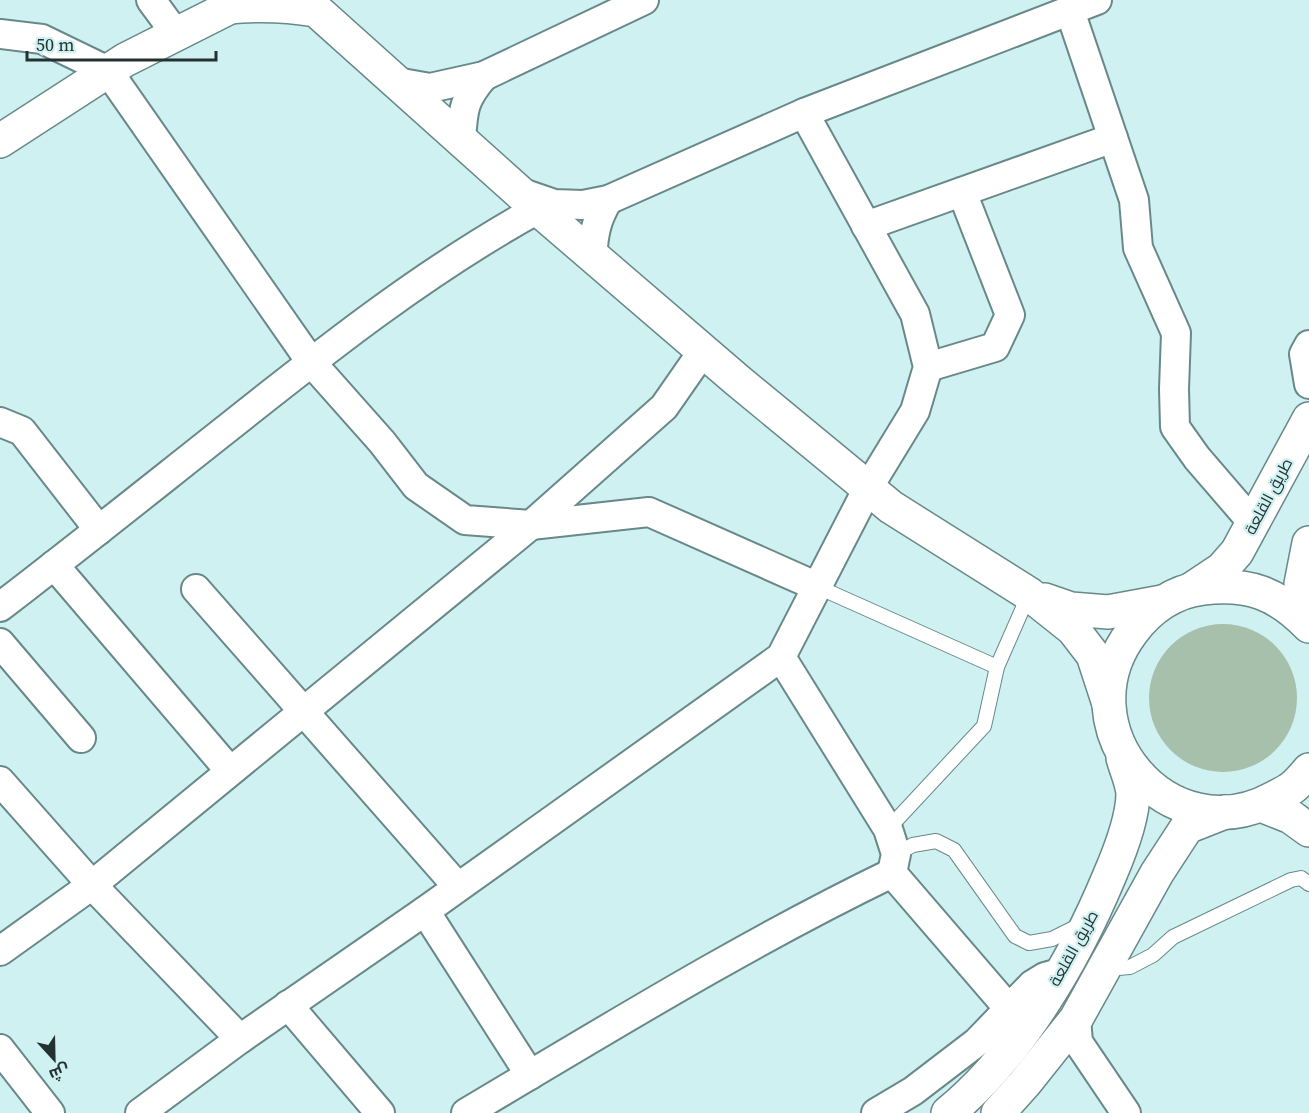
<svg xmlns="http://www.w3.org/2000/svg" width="1309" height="1113" viewBox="0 0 1309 1113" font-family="'Source Serif 4',Cairo,serif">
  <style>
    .green { fill: #a7c0ac }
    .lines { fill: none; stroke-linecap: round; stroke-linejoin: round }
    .lane-casing { stroke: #698889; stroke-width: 16 }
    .street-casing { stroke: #698889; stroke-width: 32 }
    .secondary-casing { stroke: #698889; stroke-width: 36 }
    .lane { stroke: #fff; stroke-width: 14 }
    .street { stroke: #fff; stroke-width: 28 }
    .secondary { stroke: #fff; stroke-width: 33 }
    .labels { text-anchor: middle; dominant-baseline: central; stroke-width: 4.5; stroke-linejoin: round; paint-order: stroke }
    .street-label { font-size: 16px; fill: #243131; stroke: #cff1f1 }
  </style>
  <rect width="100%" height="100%" fill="#cff1f1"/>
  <!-- green -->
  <circle class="green" cx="1223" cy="698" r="74"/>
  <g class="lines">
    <!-- lane casing -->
    <g class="lane-casing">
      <g id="lane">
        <path d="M818,587L997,667"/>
        <path d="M888,829L984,726L997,667L1029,594"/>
        <path d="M896,854L913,845L936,841L954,850L1015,936L1029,943L1052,939L1080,925"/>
        <path d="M1106,969L1130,967L1153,955L1173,937L1291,880L1301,878L1309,884"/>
      </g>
    </g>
    <!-- street casing -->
    <g class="street-casing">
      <g id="street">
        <path d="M151,0L176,34"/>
        <path d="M1070,11L1134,200L1138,248L1176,333L1174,389L1175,427L1197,458L1253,523"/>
        <path d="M0,34L42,39L108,71L311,362L382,442L416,486L465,520L531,525L649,512L818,587"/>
        <path d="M396,82L430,88L484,76L644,0"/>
        <path d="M461,141C463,110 463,100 484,76"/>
        <path d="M522,193L554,204L583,205L608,200L804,113L1097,0"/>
        <path d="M866,226L1113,138"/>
        <path d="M592,256C594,233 596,220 608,200"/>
        <path d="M1309,345L1304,354L1309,384"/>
        <path d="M928,367L995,347L1010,315L962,192"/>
        <path d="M0,422L22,431L99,530"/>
        <path d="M54,565L230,771"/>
        <path d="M196,589L457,886"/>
        <path d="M0,607C77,548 153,487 229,427C327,349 427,270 538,209"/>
        <path d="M0,643L81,738"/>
        <path d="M781,657L888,829L896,854L892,873"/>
        <path d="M0,781L92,885L240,1039L425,911L781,657L868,488L915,411L928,367L915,314L804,113"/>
        <path d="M892,873L1010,1010"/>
        <path d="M425,911L530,1075"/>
        <path d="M0,951L92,885L531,525L664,407L703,351"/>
        <path d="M288,1005L380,1113"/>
        <path d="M1076,1019L1078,1042L1126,1113"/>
        <path d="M0,1049L50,1113"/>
        <path d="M140,1113L240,1039"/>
        <path d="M466,1113C606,1030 745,944 892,873"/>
        <path d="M876,1113L913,1091L977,1042L1032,985L1045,977L1063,972"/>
      </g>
    </g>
    <!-- secondary casing -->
    <g class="secondary-casing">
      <g id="secondary">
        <path d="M228,7C259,4 286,5 316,10L538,209L737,380L891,507L1029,594L1073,629L1093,655L1108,701"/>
        <path d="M0,141L125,60L244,0"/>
        <path d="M1309,543L1301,584L1309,611"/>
        <path d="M1192,589L1222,569L1237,552L1309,419"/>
        <path d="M1045,600L1071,609L1108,612L1162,602"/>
        <path d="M1309,626C1277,593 1249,583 1203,588C1174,591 1149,609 1132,632C1060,727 1169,856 1274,798C1280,795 1288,791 1293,787C1299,782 1304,776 1309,770"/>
        <path d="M1261,805L1291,817L1309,830"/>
        <path d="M948,1113C1019,1055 1074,961 1109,877C1119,854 1133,819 1133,793C1132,782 1126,769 1123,758"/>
        <path d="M998,1113L1025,1083L1076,1019L1157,873L1187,827L1225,812"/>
      </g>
    </g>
    <!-- lane -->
    <use href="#lane" class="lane"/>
    <!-- street -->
    <use href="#street" class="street"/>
    <!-- secondary -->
    <use href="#secondary" class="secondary"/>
  </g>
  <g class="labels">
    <!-- street labels -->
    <g class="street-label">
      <text transform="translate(1268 496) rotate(-62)">طريق القلعة</text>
      <text transform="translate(1073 948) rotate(-61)">طريق القلعة</text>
    </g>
  </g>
  <!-- north arrow -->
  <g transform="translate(54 1059) rotate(158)" stroke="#cff1f1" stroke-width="4.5" paint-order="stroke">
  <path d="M0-4.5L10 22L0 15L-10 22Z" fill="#243131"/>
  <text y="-9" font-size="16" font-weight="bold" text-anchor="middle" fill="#243131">ش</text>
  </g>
  <!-- scale -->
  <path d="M27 51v9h189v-9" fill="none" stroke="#243131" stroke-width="3"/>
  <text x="36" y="51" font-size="18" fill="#243131" stroke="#cff1f1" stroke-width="4.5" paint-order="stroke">50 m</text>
</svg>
